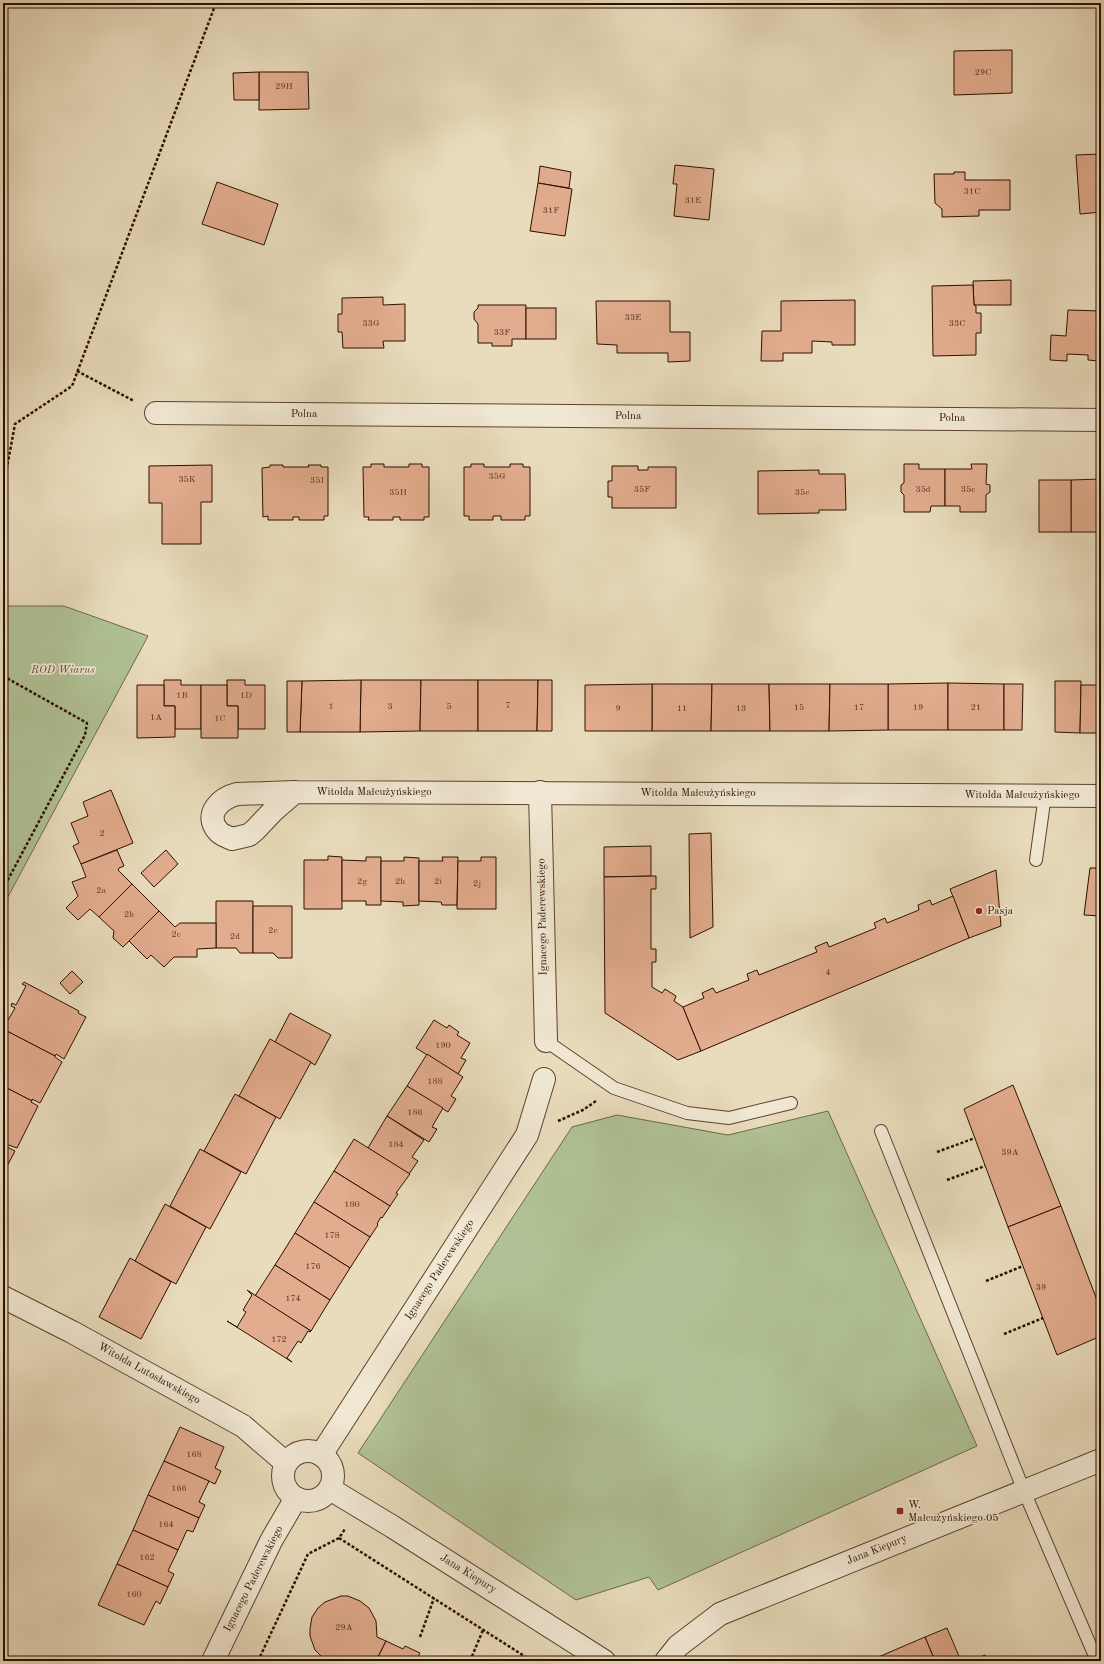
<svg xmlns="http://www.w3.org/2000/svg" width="1104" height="1664" viewBox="0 0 1104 1664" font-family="'Old Standard TT',serif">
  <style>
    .green { fill: #b0c295; stroke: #6e684a }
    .building { fill: #e2ac8e; stroke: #2d0f00 }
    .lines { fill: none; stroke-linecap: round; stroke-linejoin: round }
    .service-casing { stroke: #5c422f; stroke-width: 14 }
    .minor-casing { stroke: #5c422f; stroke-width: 24 }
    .path { stroke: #2d0f00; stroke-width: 2.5; stroke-dasharray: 3 2; stroke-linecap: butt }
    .service { stroke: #f1e8d3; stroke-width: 12 }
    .minor { stroke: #f1e8d3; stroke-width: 22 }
    .poi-dot { fill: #8f2418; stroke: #f1e8d3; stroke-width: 1.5 }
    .labels { text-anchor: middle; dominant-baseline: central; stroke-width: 3.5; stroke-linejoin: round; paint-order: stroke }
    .number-label { font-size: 9px; fill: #5a3624 }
    .street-label { font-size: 11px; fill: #2d0f00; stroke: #f1e8d3 }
    .park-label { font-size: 11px; font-style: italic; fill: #5b4e34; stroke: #f1e8d3 }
    .poi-label { font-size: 11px; fill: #2d0f00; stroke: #f1e8d3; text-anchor: start }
  </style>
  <rect width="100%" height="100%" fill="#e9dcbc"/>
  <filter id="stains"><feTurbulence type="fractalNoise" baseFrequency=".005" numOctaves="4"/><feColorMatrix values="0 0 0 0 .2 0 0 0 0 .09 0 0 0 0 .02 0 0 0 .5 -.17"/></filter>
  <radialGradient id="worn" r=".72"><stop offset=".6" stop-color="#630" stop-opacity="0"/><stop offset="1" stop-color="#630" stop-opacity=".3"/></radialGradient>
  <!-- green -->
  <g class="green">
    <path d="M3,606H64L148,636L3,906Z"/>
    <path d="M828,1111L977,1446L658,1590L649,1577L576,1600L358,1453L572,1127L617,1115L728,1135Z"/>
  </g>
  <!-- building -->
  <g class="building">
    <path d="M1012,50V93L954,95V51Z"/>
    <path d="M259,72H308L309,109L259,110Z"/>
    <path d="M259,72V100H234L233,73Z"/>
    <path d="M1101,154V212L1080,214L1076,155Z"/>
    <path d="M675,165L714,169L709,220L674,216L677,184H673Z"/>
    <path d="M540,166L571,172L569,188L538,183Z"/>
    <path d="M954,172H965V180H1010V210H979V216L942,217V209L935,203L934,174H954Z"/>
    <path d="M217,182L278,204L264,245L202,224Z"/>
    <path d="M538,183L572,189L565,236L530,231Z"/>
    <path d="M1011,280V305H974L973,281Z"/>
    <path d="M973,285L974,305L976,306V313H981V333H976V355L933,356L932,286Z"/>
    <path d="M383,297V305L405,304V341H383L384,348H343L342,332H338V314H342V298Z"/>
    <path d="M855,300V345H832V342L812,341V353H783V361H761L762,331H781V301Z"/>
    <path d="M596,301H670V332H690V361L668,362V353H617V345L597,344Z"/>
    <path d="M478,305H526V339H512V346H492V343H478V324L474,319V312L478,308Z"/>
    <rect x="526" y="308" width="30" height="31"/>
    <path d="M1068,310L1101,311V355H1099V361L1088,360V355L1067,354V361L1050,360L1051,335L1066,336Z"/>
    <path d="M371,464H384V467H409V464H422V467H429V517H424V520H400V517H393V520H368L369,517H364L363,467H371Z"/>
    <path d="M471,464H484V467H510V464H523V467H530V516H525V520H501V516H493V520H469V516H464V467H471Z"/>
    <path d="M904,464H919V469H945V506H931L930,512H904V495L901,492V485L904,483Z"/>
    <path d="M971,464H987L986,484L990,485V492L986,495V512H960V506H945V469H972Z"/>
    <path d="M212,465V502H201V544H162V503H149V466Z"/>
    <path d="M270,465H283V467H309L308,465H321V467H328V516H324V520H299V517H293V520H268V516L263,517L262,468L270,467Z"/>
    <path d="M612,466H638V470H648V467H676V508H612V497H608V481H612Z"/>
    <path d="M819,470V474H845L846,510H819V513L758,514V471Z"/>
    <path d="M1101,479V532H1071V480Z"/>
    <rect x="1039" y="480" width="32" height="52"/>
    <path d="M164,680H181V685H201V729H175V706H164Z"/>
    <path d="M227,680H245V685H265V729H238V706H227Z"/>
    <path d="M361,680H421L420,731L360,732Z"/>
    <path d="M361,680L360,732H300L302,681Z"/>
    <path d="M421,680H478V731H420Z"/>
    <path d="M478,680H538L537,731H478Z"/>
    <path d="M538,680H552V731H537Z"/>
    <path d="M287,681H302L300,732H287Z"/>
    <path d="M1055,681H1081L1080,733L1055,732Z"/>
    <path d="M948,683V730H888V684Z"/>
    <path d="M948,683L1004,684V730H948Z"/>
    <path d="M652,684H712L711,731H652Z"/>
    <path d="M652,684V731H585V685Z"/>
    <path d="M712,684H769L770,731H711Z"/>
    <path d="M769,684H830L829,731H770Z"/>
    <path d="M830,684H888V730L829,731Z"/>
    <path d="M1004,684H1023L1022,730H1004Z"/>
    <path d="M137,685H164V706H175V737L137,738Z"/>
    <path d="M201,685H227V706H238V738H201Z"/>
    <path d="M1081,685H1101V733H1080Z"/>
    <path d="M111,790L133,843L81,864L73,846L79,843L71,823L88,816L83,802Z"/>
    <path d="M711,833L713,927L690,938L689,834Z"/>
    <path d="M651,846V876L604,877V847Z"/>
    <path d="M117,850L124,866L119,868L118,870L132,884L99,917L90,909L78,920L66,908L78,896L72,882L86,877L81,864Z"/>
    <path d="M166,850L178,864L154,887L141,873Z"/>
    <path d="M328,856L342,857V909H304V860H328Z"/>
    <path d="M366,857H381V905H366V901H342V860L366,861Z"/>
    <path d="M404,857L419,858V905L403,906V902L381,901V861H404Z"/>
    <path d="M442,857H458L457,905H442L441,902L419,901V861H443Z"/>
    <path d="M481,857H496V909H457L458,861H481Z"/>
    <path d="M1090,868H1101V916L1084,915Z"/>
    <path d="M996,870L1001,926L969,938L950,889Z"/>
    <path d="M656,876V889H651V949H656V962H652V987L662,993L665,989L676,996L674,1001L683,1007L701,1051L678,1060L605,1013L604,877Z"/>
    <path d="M132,884L159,911L123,947L113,938L114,931L99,917Z"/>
    <path d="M953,896L969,938L701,1051L683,1007L704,998L702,993L713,988L716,993L749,980L747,974L757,970L759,975L817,952L815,947L827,942L829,947L876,928L874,923L885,918L887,923L919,910L918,905L930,900L932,905Z"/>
    <path d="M216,901H253V953H240L236,948H216Z"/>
    <path d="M253,906H292V958H278L273,953H253Z"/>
    <path d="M159,911L175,927L180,923H216V948L197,949V957H174L164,967L151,955L147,959L129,941Z"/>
    <path d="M72,971L83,982L70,994L60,983Z"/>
    <path d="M24,982L79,1011L78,1013L86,1017L64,1059L56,1054L55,1056L3,1029V1026L4,1027L15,1008L11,1006L12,1003L16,1005L26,986L22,984Z"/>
    <path d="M290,1013L331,1035L315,1065L275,1042Z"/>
    <path d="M434,1020L447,1028L449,1025L459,1032L457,1035L470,1043L461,1058L466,1060L458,1074L416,1048Z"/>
    <path d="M3,1029L55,1056V1057L62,1062L40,1103L32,1099V1101L3,1086Z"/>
    <path d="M270,1039L311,1062L280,1119L239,1096Z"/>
    <path d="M427,1054L463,1077L451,1096L456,1099L448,1112L407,1086Z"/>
    <path d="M1013,1085L1061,1206L1008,1227L964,1109Z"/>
    <path d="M3,1086L32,1101L31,1102L38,1106L17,1148L3,1143Z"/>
    <path d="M407,1086L443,1108L432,1127L437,1129L429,1142L387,1116Z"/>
    <path d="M235,1094L276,1117L246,1174L204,1151Z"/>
    <path d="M387,1116L424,1140L412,1157L418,1161L409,1174L368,1148Z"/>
    <path d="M354,1139L410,1174L396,1193L398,1194L390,1206L334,1171Z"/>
    <path d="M3,1143L8,1146L7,1147L15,1151L3,1174Z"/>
    <path d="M200,1149L241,1172L210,1229L170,1206Z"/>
    <path d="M334,1171L390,1206L382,1218L381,1217L377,1224L378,1225L370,1237L314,1202Z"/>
    <path d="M314,1202L370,1237L350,1268L295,1233Z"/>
    <path d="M165,1204L206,1227L176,1284L135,1261Z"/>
    <path d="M1061,1206L1097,1300L1101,1316V1336L1057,1355L1008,1227Z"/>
    <path d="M295,1233L350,1268L330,1300L275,1265Z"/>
    <path d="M130,1258L171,1282L141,1339L99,1317Z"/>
    <path d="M275,1265L330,1300L311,1331L255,1296Z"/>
    <path d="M247,1290L311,1331L310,1332L308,1331L301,1343L298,1341L287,1358L292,1362L227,1321L237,1327L246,1312L243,1310L252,1295Z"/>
    <path d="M180,1427L224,1447L215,1468L221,1471L215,1484L164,1461Z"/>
    <path d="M164,1461L209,1481L199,1502L205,1505L199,1518L148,1495Z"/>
    <path d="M148,1495L199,1518L193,1532L187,1530L178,1550L133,1530Z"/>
    <path d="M133,1530L178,1550L168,1571L174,1574L168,1587L117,1564Z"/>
    <path d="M117,1564L168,1587L160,1604L156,1601L144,1625L98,1605Z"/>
    <path d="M341,1596H348L360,1601L369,1608L376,1621L377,1637L386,1641L376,1661H320L322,1657L315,1650L310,1636V1629L312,1617L318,1608L325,1602Z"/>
    <path d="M947,1628L961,1661H935L925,1637Z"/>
    <path d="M925,1637L935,1661H869Z"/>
    <path d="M386,1641L403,1649L405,1646L420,1653L418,1657L427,1661H376Z"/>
    <path d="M985,1655L987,1661H971Z"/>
  </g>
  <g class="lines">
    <!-- service casing -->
    <g class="service-casing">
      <g id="service">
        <path d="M1036,860L1045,795"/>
        <path d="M546,1041L614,1088L687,1113L729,1118L791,1103"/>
        <path d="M881,1131L1024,1491L1097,1661"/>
      </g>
    </g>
    <!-- minor casing -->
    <g class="minor-casing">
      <g id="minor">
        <path d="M156,413L1101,420"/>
        <path d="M295,792L273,811L255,830L249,835L232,839C228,837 221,835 218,831C203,814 221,798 237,794L295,792L1101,796"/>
        <path d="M540,792L546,1041"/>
        <path d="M3,1297L72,1332L243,1426L286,1463"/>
        <circle cx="308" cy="1476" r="25"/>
        <path d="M321,1455L527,1135L544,1079"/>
        <path d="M330,1489L393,1527L604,1661"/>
        <path d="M213,1661L271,1541L296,1498"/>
        <path d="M666,1661L678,1646L720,1614L1101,1460"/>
      </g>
    </g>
    <!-- path -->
    <g class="path">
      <path d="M77,371L134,401"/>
      <path d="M3,489L15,424L72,386L216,3"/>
      <path d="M3,676L87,723L85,735L3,889"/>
      <path d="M558,1121L583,1110L596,1101"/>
      <path d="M937,1152L975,1138"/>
      <path d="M947,1180L985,1166"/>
      <path d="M986,1281L1023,1266"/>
      <path d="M1004,1334L1043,1318"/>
      <path d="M339,1538L532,1661"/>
      <path d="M420,1637L434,1598"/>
      <path d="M258,1661L308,1554L339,1538L345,1529"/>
      <path d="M470,1661L483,1630"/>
    </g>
    <!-- service -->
    <use href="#service" class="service"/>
    <!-- minor -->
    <use href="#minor" class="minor"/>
  </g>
  <!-- markers -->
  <g class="poi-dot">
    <circle cx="979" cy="911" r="4"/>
    <rect x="896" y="1507" width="8" height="8" rx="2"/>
  </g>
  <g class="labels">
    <!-- number labels -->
    <g class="number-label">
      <text x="983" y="72">29C</text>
      <text x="284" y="86">29H</text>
      <text x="972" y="191">31C</text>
      <text x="693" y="200">31E</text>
      <text x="551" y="210">31F</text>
      <text x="633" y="317">33E</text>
      <text x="371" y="323">33G</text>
      <text x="957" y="323">33C</text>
      <text x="502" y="332">33F</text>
      <text x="497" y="476">35G</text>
      <text x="187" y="479">35K</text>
      <text x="317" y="480">35I</text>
      <text x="642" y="489">35F</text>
      <text x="923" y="489">35d</text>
      <text x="968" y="489">35c</text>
      <text x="398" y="492">35H</text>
      <text x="802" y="492">35e</text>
      <text x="182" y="695">1B</text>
      <text x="246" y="695">1D</text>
      <text x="508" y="705">7</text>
      <text x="331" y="706">1</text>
      <text x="390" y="706">3</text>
      <text x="449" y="706">5</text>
      <text x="799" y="707">15</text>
      <text x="859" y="707">17</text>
      <text x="918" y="707">19</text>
      <text x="976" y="707">21</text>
      <text x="618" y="708">9</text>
      <text x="682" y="708">11</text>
      <text x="741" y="708">13</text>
      <text x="156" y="717">1A</text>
      <text x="220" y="718">1C</text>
      <text x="102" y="833">2</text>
      <text x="362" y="881">2g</text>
      <text x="400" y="881">2h</text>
      <text x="438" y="881">2i</text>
      <text x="477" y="883">2j</text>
      <text x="101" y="890">2a</text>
      <text x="129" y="914">2b</text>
      <text x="273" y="930">2e</text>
      <text x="176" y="934">2c</text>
      <text x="235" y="936">2d</text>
      <text x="828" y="972">4</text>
      <text x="443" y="1045">190</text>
      <text x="435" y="1081">188</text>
      <text x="415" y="1112">186</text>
      <text x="396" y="1144">184</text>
      <text x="1010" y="1152">39A</text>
      <text x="352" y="1204">180</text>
      <text x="332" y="1235">178</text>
      <text x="313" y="1266">176</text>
      <text x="1041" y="1287">39</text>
      <text x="293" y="1298">174</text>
      <text x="279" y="1339">172</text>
      <text x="194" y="1454">168</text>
      <text x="179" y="1488">166</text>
      <text x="166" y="1524">164</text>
      <text x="147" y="1557">162</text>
      <text x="134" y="1594">160</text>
      <text x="344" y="1627">29A</text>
    </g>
    <!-- street labels -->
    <g class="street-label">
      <text x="304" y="414">Polna</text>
      <text x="628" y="416">Polna</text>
      <text x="952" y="418">Polna</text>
      <text x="374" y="792">Witolda Małcużyńskiego</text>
      <text x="698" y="793">Witolda Małcużyńskiego</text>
      <text x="1022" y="795">Witolda Małcużyńskiego</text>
      <text transform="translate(543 917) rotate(-91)">Ignacego Paderewskiego</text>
      <text transform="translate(440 1270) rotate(-57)">Ignacego Paderewskiego</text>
      <text transform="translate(149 1374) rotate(29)">Witolda Lutosławskiego</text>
      <text transform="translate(877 1550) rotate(-22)">Jana Kiepury</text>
      <text transform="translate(468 1574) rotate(32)">Jana Kiepury</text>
      <text transform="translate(254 1579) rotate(-63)">Ignacego Paderewskiego</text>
    </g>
    <!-- park labels -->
    <g class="park-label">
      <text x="63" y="670">ROD Wiarus</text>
    </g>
    <!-- poi labels -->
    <g class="poi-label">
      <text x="987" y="911">Pasja</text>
      <text x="908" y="1505">W.<tspan x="908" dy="13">Małcużyńskiego 05</tspan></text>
    </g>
  </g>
  <!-- margin -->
  <rect width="1104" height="1664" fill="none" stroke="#e9dcbc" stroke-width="16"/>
  <rect x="4" y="4" width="1096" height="1656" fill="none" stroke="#2d0f00" stroke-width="2"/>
  <rect x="8" y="8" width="1088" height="1648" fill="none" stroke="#2d0f00"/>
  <rect width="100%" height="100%" filter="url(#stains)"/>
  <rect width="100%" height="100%" fill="url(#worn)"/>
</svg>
